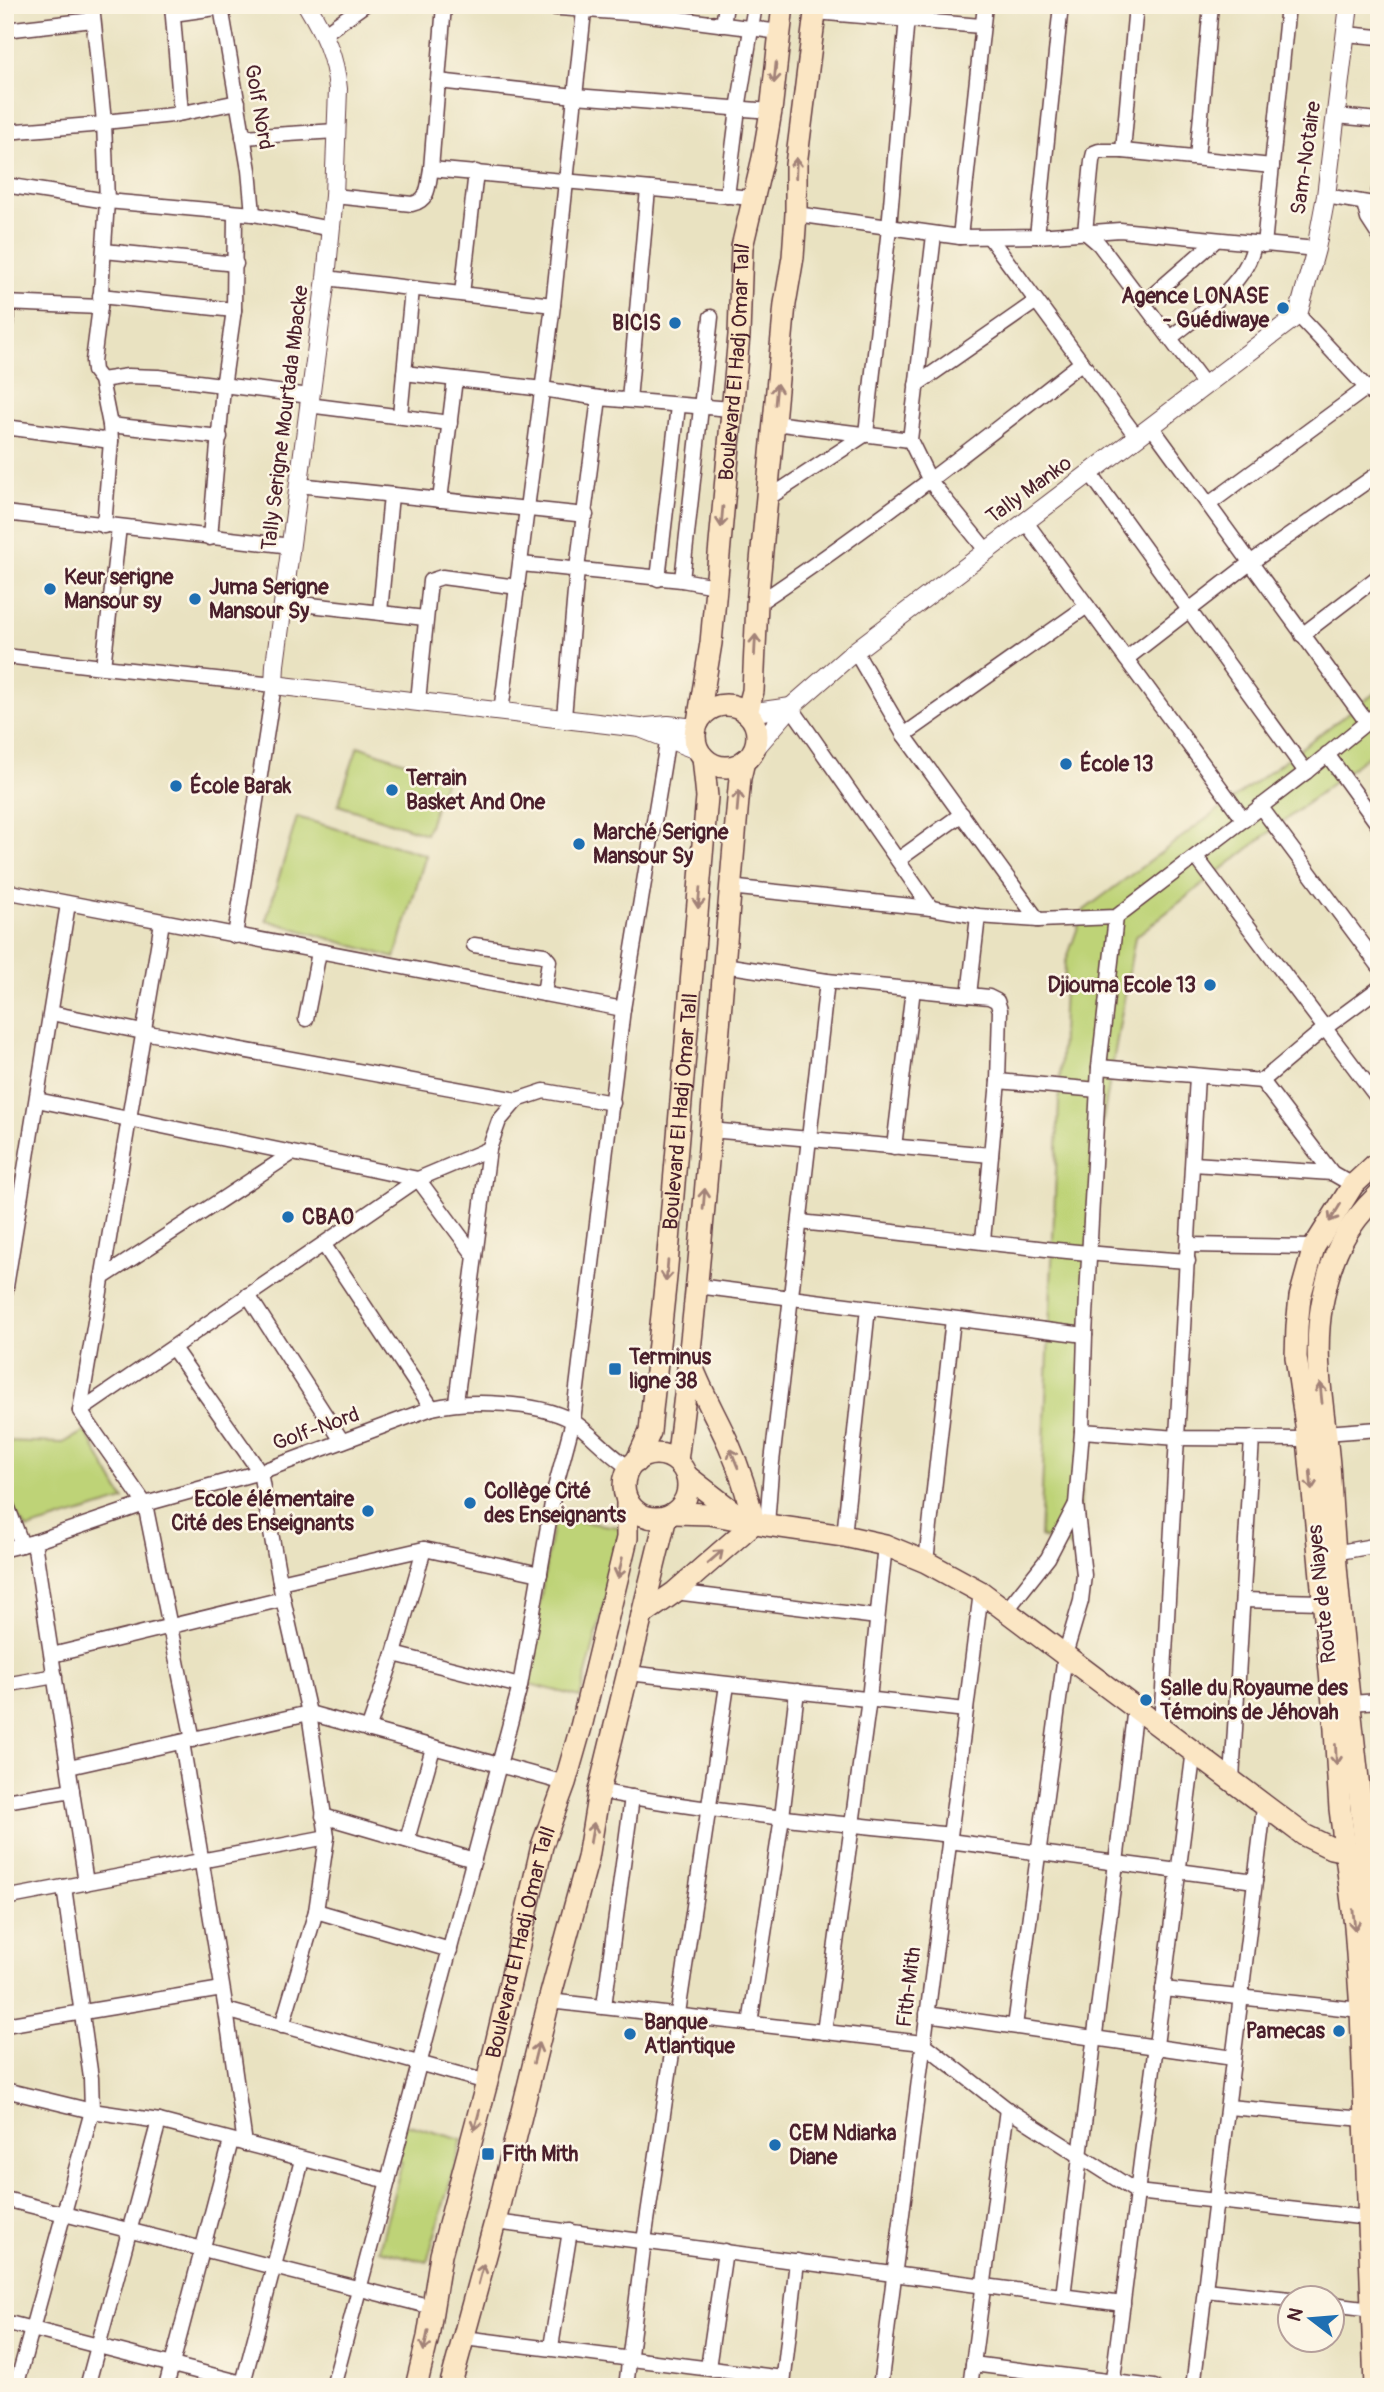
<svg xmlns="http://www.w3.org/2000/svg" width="1384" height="2392" viewBox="0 0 1384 2392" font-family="Pangolin,sans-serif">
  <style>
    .green { fill: #bed377; stroke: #847951; stroke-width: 2 }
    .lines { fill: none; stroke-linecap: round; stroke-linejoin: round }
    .minor-casing { stroke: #623c42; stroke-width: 17 }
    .tertiary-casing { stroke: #623c42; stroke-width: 20 }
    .secondary-casing { stroke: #623c42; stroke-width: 24 }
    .minor { stroke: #fff; stroke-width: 14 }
    .tertiary { stroke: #fff; stroke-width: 18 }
    .secondary { stroke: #fbe6c4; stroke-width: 21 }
    .oneway { stroke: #a28278 }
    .poi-dot { fill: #1f6fb2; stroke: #fcf5e5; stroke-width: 2.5 }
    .labels { text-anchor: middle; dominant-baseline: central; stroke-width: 5; stroke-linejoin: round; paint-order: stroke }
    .street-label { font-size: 21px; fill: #4a1f2b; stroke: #fcf5e5 }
    .poi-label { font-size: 21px; font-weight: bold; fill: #4a1f2b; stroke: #fcf5e5; text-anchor: start }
  </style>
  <rect width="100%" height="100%" fill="#fcf5e5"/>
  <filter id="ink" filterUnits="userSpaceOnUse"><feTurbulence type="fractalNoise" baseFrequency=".0143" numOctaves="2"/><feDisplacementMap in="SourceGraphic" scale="14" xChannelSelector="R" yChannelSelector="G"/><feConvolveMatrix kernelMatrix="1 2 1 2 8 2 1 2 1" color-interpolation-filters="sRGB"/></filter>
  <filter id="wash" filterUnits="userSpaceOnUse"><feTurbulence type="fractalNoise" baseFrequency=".00686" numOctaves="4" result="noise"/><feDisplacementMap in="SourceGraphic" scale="28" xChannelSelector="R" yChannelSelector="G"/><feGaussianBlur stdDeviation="1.57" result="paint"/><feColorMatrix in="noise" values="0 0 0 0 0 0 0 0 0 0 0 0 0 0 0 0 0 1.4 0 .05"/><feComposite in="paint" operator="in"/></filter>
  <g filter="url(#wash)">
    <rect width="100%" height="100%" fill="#e9e2c1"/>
    <!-- green -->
    <g class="green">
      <path d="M1379,690V747L1135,937L1093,1176L1079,1550L1040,1537L1065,964L1084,910Z"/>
      <path d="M358,746L446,776L426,834L338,805Z"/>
      <path d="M297,817L426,855L395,958L266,920Z"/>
      <path d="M85,1431L124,1500L28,1529C5,1510 5,1469 5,1441L63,1443Z"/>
      <path d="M554,1518L625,1528L580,1697L526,1683Z"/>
      <path d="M406,2124L462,2140L427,2262L379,2250L402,2162L396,2160Z"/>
    </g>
  </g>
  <g filter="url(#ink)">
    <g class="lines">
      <!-- minor casing -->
      <g class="minor-casing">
        <g id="minor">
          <path d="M92,5L104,122L107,201L100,307L93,361L94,371L101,380L110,425L111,441L104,526"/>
          <path d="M172,5L181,113"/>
          <path d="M519,5L641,14L780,32"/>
          <path d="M221,7L249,170L253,214"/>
          <path d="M815,12L981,26"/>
          <path d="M173,14L237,5"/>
          <path d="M723,25L726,5"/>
          <path d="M5,30L93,20"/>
          <path d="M325,33L364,5"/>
          <path d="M1345,34L1379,37"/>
          <path d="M438,81L575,96L771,111"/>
          <path d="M1336,116L1379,120"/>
          <path d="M104,122L173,115L238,102"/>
          <path d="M5,132L104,124"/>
          <path d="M243,137L336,131"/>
          <path d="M1123,151L1136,5"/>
          <path d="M1197,158L1211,5"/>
          <path d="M431,169L752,198"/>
          <path d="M5,185L107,201L253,214L331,229"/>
          <path d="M334,196L412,204C430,200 428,184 431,169L444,5"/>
          <path d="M727,196L738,109L755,5"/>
          <path d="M1326,196L1379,205"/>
          <path d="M1364,203L1368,219L1379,236"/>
          <path d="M1377,205L1379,190"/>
          <path d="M796,214L960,237L1037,236L1120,230L1316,249"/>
          <path d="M1085,232L1092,161L1094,153L1099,151H1123L1272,166"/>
          <path d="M1085,232L1099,244L1205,385"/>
          <path d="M934,235L910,440L930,481L986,550"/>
          <path d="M1037,236L1061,5"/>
          <path d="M960,237L985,5"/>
          <path d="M990,238L1136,436"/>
          <path d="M1264,245L1288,5"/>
          <path d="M104,251L236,264"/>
          <path d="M326,278L553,305"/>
          <path d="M462,294L476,172"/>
          <path d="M100,296L234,310"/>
          <path d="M1145,302L1216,240"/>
          <path d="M5,303L100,307"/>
          <path d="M1298,315L1379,401"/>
          <path d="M5,331L8,303"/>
          <path d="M1170,338C1199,315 1248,283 1254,244"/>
          <path d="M404,373L543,389L599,398L731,409"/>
          <path d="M101,380L128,376L158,377L310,396"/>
          <path d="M916,385L1035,302"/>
          <path d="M629,400L648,189"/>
          <path d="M308,405L450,423"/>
          <path d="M400,416L412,289"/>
          <path d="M774,423L910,440"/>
          <path d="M110,425L220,437"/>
          <path d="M1151,426L1366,721"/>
          <path d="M5,427L111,441"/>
          <path d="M1090,473L1306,772"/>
          <path d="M298,485L586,515"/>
          <path d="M767,499L866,434L889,228L908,5"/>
          <path d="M440,500L455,379"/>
          <path d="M1209,504L1368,387"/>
          <path d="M5,513L291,546"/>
          <path d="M1025,521L1244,820"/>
          <path d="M119,527L103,667L274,685L235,936"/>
          <path d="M210,538L223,387L234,310L235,213"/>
          <path d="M521,564L682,580L715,586"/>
          <path d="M658,579L678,406"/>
          <path d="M682,580L711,317"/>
          <path d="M284,602L425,618"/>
          <path d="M757,604C869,529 975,446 1081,363"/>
          <path d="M380,612L391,495"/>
          <path d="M1302,635L1379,576"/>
          <path d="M855,651L904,735L1038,920"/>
          <path d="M5,656L103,667"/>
          <path d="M1126,659L1250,563L1379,473"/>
          <path d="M418,701L430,581L442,577L518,587"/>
          <path d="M791,707L931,908"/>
          <path d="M501,712L553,305L584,11"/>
          <path d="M564,717L577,569L599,398"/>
          <path d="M904,735L1087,606"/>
          <path d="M1327,754L1379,826"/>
          <path d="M1260,806L1379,966"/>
          <path d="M1196,857L1379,1100"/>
          <path d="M898,860L962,814"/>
          <path d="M729,887L931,908L978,916L1038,920L1116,917L1306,772L1379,712"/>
          <path d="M5,891L623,1009"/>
          <path d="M162,922L80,1411L145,1504L193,1740"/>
          <path d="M474,945L544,955L549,961L544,994"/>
          <path d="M724,965L827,981L989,997L997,1001L1000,1010L998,1081L983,1240"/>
          <path d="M969,995L978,916"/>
          <path d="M51,1013L143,1032L517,1100L544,1091L613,1103"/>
          <path d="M306,1019L319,952"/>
          <path d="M1099,1067L1262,1081L1325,1028L1379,988"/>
          <path d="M998,1081L1098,1090"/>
          <path d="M1262,1081L1332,1173L1353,1185"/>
          <path d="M37,1100L418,1179L475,1256"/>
          <path d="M710,1130L991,1155"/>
          <path d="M894,1147L913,989"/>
          <path d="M1193,1164L1332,1173"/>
          <path d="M800,1222C930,1235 1058,1253 1188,1261"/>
          <path d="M324,1245L432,1408"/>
          <path d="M1189,1245L1314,1247"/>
          <path d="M102,1278L291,1154"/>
          <path d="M697,1286L1085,1335"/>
          <path d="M5,1293L68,904"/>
          <path d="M248,1295L342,1441"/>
          <path d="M173,1348L260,1472L283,1599L309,1713L327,1837L316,1911L282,2026"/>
          <path d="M456,1402L489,1149L499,1121L517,1100"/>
          <path d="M80,1411L418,1179L489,1149"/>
          <path d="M1082,1431L1178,1438L1308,1439"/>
          <path d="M1325,1433L1379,1429"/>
          <path d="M5,1500L22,1545"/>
          <path d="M767,1525L771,1471L827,981"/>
          <path d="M844,1536L868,1308"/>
          <path d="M34,1542L86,1883"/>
          <path d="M5,1549L34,1542L145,1504L260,1472L432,1408C470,1399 536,1402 571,1420C591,1432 608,1455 630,1468"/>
          <path d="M1334,1553L1379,1545"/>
          <path d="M926,1562L953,1319"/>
          <path d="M280,1582L424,1549L540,1574"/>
          <path d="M675,1592L877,1617"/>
          <path d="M1243,1600L1322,1602"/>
          <path d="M1006,1611L1048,1558L1076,1504"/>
          <path d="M394,1654L520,1686"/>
          <path d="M52,1655L283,1599"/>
          <path d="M628,1673L966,1710"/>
          <path d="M5,1685L55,1676"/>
          <path d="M1351,1703L1379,1701"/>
          <path d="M1161,1726L1197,1076"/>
          <path d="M368,1730L394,1654L424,1549"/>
          <path d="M182,1742L226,2010L245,2144"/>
          <path d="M69,1767L309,1713L565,1783"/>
          <path d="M1232,1780L1252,1438"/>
          <path d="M599,1791C715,1814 833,1822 950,1835"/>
          <path d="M5,1801L72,1790"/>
          <path d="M1360,1810L1379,1808"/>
          <path d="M323,1816L474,1860"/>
          <path d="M407,1840L433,1748"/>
          <path d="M949,1841L1255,1881"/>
          <path d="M5,1898L327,1837"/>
          <path d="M316,1911L450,1950"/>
          <path d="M1163,1989L1361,2010"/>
          <path d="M549,2001L923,2043L1007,2109L1137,2192L1369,2218"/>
          <path d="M604,2006L632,1797"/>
          <path d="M226,2010L487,2082"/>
          <path d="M927,2014L1233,2058"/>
          <path d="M750,2024L782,1817L797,1691"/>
          <path d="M5,2025L222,1989"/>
          <path d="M1015,2026L1065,1655L1081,1601L1084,1575L1076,1504L1082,1431L1085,1335L1099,1067L1116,917"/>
          <path d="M824,2032L869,1699L885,1545"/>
          <path d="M5,2090L92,2111L159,2121L388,2181"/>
          <path d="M1228,2107L1364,2119"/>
          <path d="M5,2199L432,2307"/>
          <path d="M495,2222L1123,2304"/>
          <path d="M1205,2290L1290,2299"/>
          <path d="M1063,2296L1135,1707"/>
          <path d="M1332,2304L1372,2309"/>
          <path d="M5,2322L258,2387"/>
          <path d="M464,2338L783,2378"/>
          <path d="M551,2347L570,2231"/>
          <path d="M973,2364L1154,2387"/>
          <path d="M708,2368L725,2251"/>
          <path d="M783,2385L797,2261"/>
          <path d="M16,2387L92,2111L91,2078L64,1887"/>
          <path d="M87,2387L159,2121"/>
          <path d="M166,2387L231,2141"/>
          <path d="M242,2387L302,2160"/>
          <path d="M333,2387L520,1686L554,1492L573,1421L623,1009L668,737"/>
          <path d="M626,2387L644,2241L727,1685"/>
          <path d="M880,2387L981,1592"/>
          <path d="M970,2387L1007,2109"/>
          <path d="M1033,2387L1035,2372"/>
          <path d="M1112,2387L1194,1750"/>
          <path d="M1193,2387L1264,1808"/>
        </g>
      </g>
      <!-- tertiary casing -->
      <g class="tertiary-casing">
        <g id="tertiary">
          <path d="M307,5C324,33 335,56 338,89L334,196L326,278L275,665L274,685L640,728L699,751"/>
          <path d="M747,713L791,707"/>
          <path d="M647,727L668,725L696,728"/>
          <path d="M753,751L791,707L855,651L1298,315L1316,249L1326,196L1349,5"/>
        </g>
      </g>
      <!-- secondary casing -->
      <g class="secondary-casing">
        <g id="secondary">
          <circle cx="726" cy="736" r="31"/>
          <path d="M747,713L753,691L757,604L785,304L793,257L796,214V165L816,5"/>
          <path id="s1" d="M698,722L711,643L739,335L742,247L763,158L771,111L783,5"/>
          <path d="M1379,1194C1343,1229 1331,1256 1322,1304C1311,1363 1327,1421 1330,1479C1337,1611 1355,1742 1368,1874C1374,1938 1377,2001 1379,2065"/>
          <path d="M692,1366C702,1393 717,1418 729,1445C740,1470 748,1496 754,1523"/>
          <circle cx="656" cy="1486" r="32"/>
          <path d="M677,1461C706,1234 719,1006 740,778L744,761"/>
          <path id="s2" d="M636,1462L650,1432L652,1410L666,1277L707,797L703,757"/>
          <path d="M687,1476L740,1517"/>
          <path d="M674,1513L710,1514L767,1525L844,1536L885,1545L926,1562L981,1592L1304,1835L1331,1848L1360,1854"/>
          <path d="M642,1615L675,1592L754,1523"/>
          <path id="s3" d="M416,2387L428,2337L441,2255L487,2082L542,1846L565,1783L581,1727L621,1563L627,1538V1500"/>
          <path d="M450,2387L495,2222L549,2001L588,1858L599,1791L666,1517"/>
          <path d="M1375,2387L1361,2010L1355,1926L1340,1809L1334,1714L1308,1439L1296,1357L1297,1326L1300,1297L1314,1247L1353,1185L1379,1161"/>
        </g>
      </g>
      <!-- minor -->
      <use href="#minor" class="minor"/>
      <!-- tertiary -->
      <use href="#tertiary" class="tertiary"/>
      <!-- secondary -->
      <use href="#secondary" class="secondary"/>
    </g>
    <!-- one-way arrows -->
    <defs><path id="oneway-shaft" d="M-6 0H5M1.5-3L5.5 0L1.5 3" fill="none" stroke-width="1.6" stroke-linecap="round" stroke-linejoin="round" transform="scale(1.75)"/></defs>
    <g class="oneway">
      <use href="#oneway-shaft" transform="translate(775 73) rotate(96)"/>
      <use href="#oneway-shaft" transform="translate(796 168) rotate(-88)"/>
      <use href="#oneway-shaft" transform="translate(776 394) rotate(-85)"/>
      <use href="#oneway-shaft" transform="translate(722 517) rotate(95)"/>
      <use href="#oneway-shaft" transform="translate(755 645) rotate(-87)"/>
      <use href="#oneway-shaft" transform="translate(738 801) rotate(-85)"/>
      <use href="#oneway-shaft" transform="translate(699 898) rotate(95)"/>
      <use href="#oneway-shaft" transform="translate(704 1199) rotate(-85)"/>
      <use href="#oneway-shaft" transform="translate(1335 1213) rotate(122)"/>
      <use href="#oneway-shaft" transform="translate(667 1271) rotate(95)"/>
      <use href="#oneway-shaft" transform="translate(1321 1393) rotate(-96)"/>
      <use href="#oneway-shaft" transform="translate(734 1458) rotate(-112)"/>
      <use href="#oneway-shaft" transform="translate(1311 1480) rotate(85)"/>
      <use href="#oneway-shaft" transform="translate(715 1557) rotate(-41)"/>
      <use href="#oneway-shaft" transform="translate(620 1568) rotate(103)"/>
      <use href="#oneway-shaft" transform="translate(1336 1755) rotate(87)"/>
      <use href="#oneway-shaft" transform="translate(592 1833) rotate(-80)"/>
      <use href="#oneway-shaft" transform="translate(1354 1920) rotate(84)"/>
      <use href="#oneway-shaft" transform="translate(536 2053) rotate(-76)"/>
      <use href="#oneway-shaft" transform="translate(477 2120) rotate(105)"/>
      <use href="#oneway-shaft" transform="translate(481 2274) rotate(-75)"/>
      <use href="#oneway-shaft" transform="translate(426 2341) rotate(102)"/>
    </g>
  </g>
  <!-- markers -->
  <g class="poi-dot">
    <circle cx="1283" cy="308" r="7"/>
    <circle cx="675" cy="323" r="7"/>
    <circle cx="50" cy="589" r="7"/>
    <circle cx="195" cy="599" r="7"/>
    <circle cx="1066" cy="764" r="7"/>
    <circle cx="176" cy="786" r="7"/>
    <circle cx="392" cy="790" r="7"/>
    <circle cx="579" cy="844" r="7"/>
    <circle cx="1210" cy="985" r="7"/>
    <circle cx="288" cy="1217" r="7"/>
    <rect x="608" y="1362" width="14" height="14" rx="3.5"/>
    <circle cx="470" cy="1503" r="7"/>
    <circle cx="368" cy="1511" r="7"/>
    <circle cx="1146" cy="1700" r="7"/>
    <circle cx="1339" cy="2031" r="7"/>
    <circle cx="630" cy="2034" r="7"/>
    <circle cx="775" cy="2145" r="7"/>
    <rect x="481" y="2147" width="14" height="14" rx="3.5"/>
  </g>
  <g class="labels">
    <!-- street labels -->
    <g class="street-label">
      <text transform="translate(259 107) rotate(80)">Golf Nord</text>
      <text transform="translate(1306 158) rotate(-82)">Sam-Notaire</text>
      <text stroke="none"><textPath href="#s1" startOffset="362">Boulevard El Hadj Omar Tall</textPath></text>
      <text transform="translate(285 418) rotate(-83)">Tally Serigne Mourtada Mbacke</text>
      <text transform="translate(1029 490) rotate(-36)">Tally Manko</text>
      <text stroke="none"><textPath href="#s2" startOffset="355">Boulevard El Hadj Omar Tall</textPath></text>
      <text transform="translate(316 1429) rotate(-20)">Golf-Nord</text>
      <text transform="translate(1322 1594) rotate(-96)">Route de Niayes</text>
      <text stroke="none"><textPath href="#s3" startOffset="457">Boulevard El Hadj Omar Tall</textPath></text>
      <text transform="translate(909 1987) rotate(-83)">Fith-Mith</text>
    </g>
    <!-- poi labels -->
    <g class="poi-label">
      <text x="1269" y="296" text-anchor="end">Agence LONASE<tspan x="1269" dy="24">- Guédiwaye</tspan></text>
      <text x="661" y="323" text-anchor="end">BICIS</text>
      <text x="64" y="577">Keur serigne<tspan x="64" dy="24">Mansour sy</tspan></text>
      <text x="209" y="587">Juma Serigne<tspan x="209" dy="24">Mansour Sy</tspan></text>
      <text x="1080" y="764">École 13</text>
      <text x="406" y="778">Terrain<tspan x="406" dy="24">Basket And One</tspan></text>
      <text x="190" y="786">École Barak</text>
      <text x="593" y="832">Marché Serigne<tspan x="593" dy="24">Mansour Sy</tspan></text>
      <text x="1196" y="985" text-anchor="end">Djiouma Ecole 13</text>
      <text x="302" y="1217">CBAO</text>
      <text x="629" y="1357">Terminus<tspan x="629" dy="24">ligne 38</tspan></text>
      <text x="484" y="1491">Collège Cité<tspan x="484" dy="24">des Enseignants</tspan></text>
      <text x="354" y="1499" text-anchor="end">Ecole élémentaire<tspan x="354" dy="24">Cité des Enseignants</tspan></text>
      <text x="1160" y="1688">Salle du Royaume des<tspan x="1160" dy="24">Témoins de Jéhovah</tspan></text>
      <text x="644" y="2022">Banque<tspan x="644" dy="24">Atlantique</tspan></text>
      <text x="1325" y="2031" text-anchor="end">Pamecas</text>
      <text x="789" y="2133">CEM Ndiarka<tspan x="789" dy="24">Diane</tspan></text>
      <text x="502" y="2154">Fith Mith</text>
    </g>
  </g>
  <!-- margin -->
  <rect width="1384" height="2392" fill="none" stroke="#fcf5e5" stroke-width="28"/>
  <!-- north arrow -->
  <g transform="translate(1311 2319) rotate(286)"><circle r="33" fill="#fcf5e5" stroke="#b59f9b" stroke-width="2"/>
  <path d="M0-5L12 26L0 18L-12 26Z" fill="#1f6fb2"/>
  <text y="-10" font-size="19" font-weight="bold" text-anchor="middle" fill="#4a1f2b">N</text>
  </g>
</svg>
